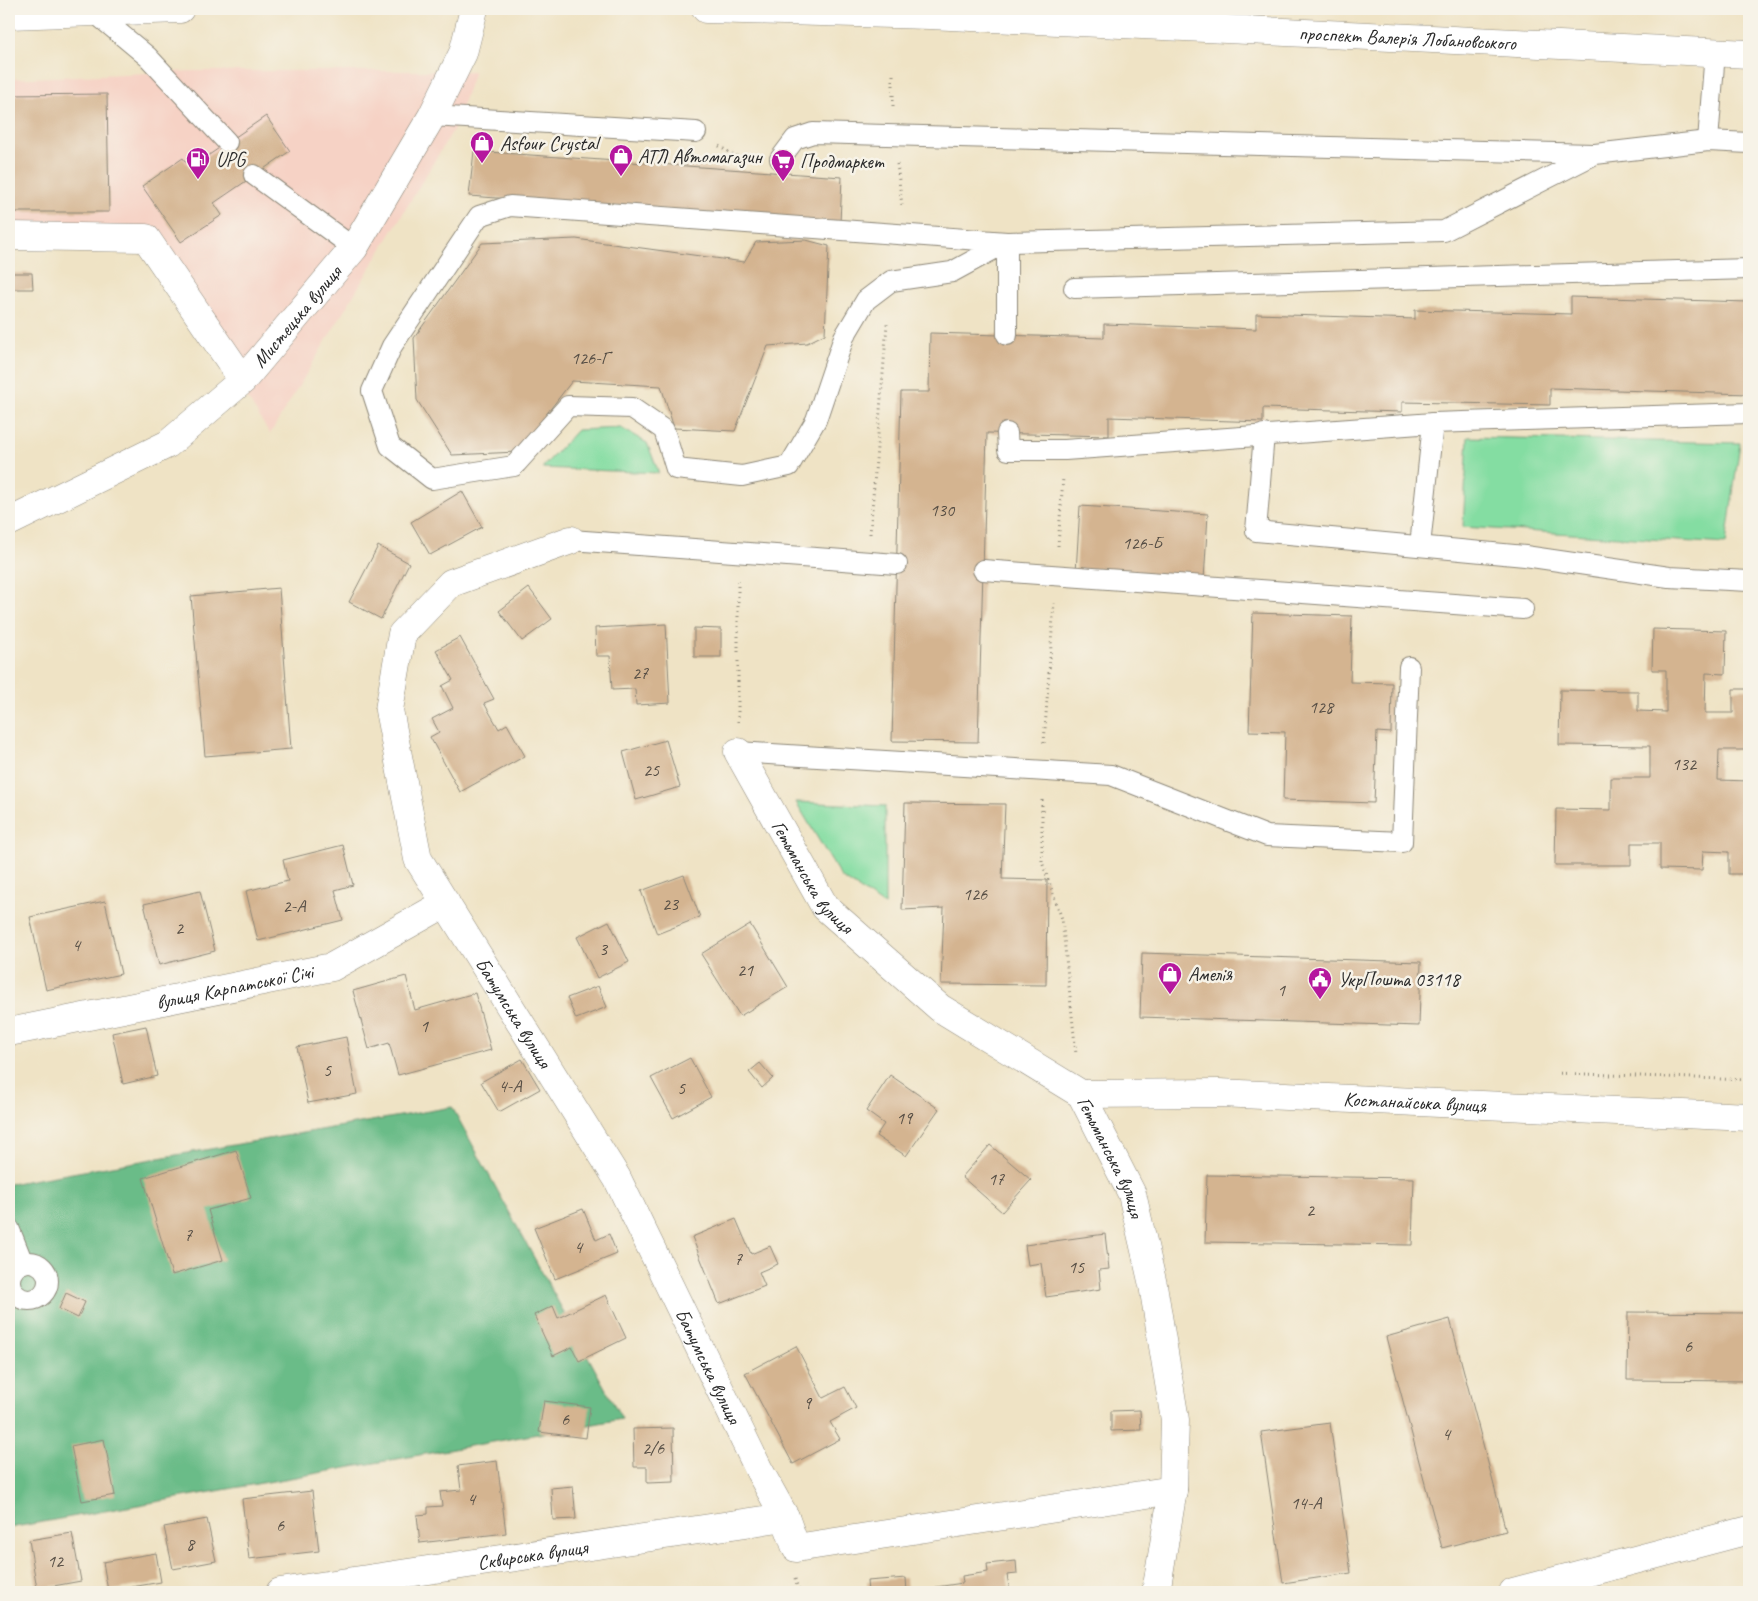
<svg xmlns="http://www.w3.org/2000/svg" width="1758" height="1601" viewBox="0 0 1758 1601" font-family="Caveat,sans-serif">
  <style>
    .built { fill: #f6d2c5 }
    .green { fill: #84dda2; stroke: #588466 }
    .forest { fill: #6bbc88; stroke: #4b745a }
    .building { fill: #d4b490 }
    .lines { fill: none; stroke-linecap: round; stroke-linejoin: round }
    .service-casing { stroke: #8d8778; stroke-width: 22 }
    .minor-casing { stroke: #8d8778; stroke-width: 29 }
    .primary-casing { stroke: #8d8778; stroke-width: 29 }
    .path { stroke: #8d8778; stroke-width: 3; stroke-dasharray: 1 4; stroke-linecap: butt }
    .service { stroke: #fff; stroke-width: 20 }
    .minor { stroke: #fff; stroke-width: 28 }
    .primary { stroke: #fff; stroke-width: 28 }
    .labels { text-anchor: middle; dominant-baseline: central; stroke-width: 5; stroke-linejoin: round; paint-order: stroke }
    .number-label { font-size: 18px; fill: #554d44 }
    .street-label { font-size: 20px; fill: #2b2b2b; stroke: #f7f3e8 }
    .poi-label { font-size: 20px; fill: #2b2b2b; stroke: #f7f3e8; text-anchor: start }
  </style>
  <rect width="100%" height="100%" fill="#f7f3e8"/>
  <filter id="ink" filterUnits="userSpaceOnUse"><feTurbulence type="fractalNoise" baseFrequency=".02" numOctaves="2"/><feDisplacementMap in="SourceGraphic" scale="10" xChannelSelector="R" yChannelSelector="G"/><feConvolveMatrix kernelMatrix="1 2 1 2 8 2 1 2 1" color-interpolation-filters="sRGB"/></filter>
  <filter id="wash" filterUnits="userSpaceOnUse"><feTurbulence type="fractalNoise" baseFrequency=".0096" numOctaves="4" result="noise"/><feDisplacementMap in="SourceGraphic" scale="20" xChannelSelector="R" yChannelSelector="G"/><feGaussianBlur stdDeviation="1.12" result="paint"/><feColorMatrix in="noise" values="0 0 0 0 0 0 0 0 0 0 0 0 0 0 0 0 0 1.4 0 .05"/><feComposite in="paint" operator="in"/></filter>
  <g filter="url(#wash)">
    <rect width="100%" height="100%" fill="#efe3c5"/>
    <!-- built -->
    <path class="built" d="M194,71H474L455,127L270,434L146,238L9,236V79Z"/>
    <!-- green -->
    <g class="green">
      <path d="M621,428L647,443L659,473L542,468L577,430Z"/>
      <path d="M1468,437L1740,443L1726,544L1463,527Z"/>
      <path d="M796,802L885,806V906L841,877Z"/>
    </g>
    <!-- forest -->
    <path class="forest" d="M452,1107L622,1419L9,1528V1184Z"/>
    <g id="blocks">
      <!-- building -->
      <g class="building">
        <path d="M107,94L109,212H9V95Z"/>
        <path d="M266,116L290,151L214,203L222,215L181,242L142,186L183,158L190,168Z"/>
        <path d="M474,151L842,177L840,223L469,196Z"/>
        <path d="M576,239L744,262L756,242L806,240L829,246L825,334L807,343L768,346L735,431L674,428L661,386L572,381L517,452L452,455L417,400L414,338L482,243Z"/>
        <path d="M9,273H32L33,289H9Z"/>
        <path d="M1571,297L1749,302V394L1550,388V405L1402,402V412L1263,408V422L1109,417V436L987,433L978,742L892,741L901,392H929L930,333L1104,338V324L1256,329V314L1415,319V310L1571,314Z"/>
        <path d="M9,489L15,503L9,506Z"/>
        <path d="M462,491L482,527L430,555L411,522Z"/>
        <path d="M1080,506L1208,514L1204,580L1076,572Z"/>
        <path d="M378,546L409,563L381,619L349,602Z"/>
        <path d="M279,588L291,749L205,756L191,596Z"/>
        <path d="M529,588L552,619L522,641L499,611Z"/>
        <path d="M1253,613L1352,616L1350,682L1392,683L1391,733L1377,732L1374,803L1283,800L1285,732L1249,731Z"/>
        <path d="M666,624L670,703L636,705L635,689L612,690L610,656H596L595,628Z"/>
        <path d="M694,628L721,629V657H694Z"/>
        <path d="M1653,629L1726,631L1725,674L1706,673L1705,713H1733V689H1749V750H1719L1718,780L1749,781V874H1729V852L1703,851L1702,870L1660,869V843H1631V865H1555L1556,809L1611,810V778H1650V746L1559,745L1560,690L1638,691V711L1666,712V670H1652Z"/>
        <path d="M460,637L494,699L484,703L499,729L507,724L525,756L460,792L430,737L439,732L432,719L453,708L442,686L453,680L436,650Z"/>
        <path d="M666,740L680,787L636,800L623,752Z"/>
        <path d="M905,803L1005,804L1002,879L1047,880L1046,985L941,984L944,908L902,910Z"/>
        <path d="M343,845L353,885L335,890L343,920L258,941L246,891L288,881L283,860Z"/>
        <path d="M684,875L700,917L657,934L641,891Z"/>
        <path d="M200,891L215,951L159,965L144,904Z"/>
        <path d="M105,901L121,974L46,990L30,917Z"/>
        <path d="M609,921L629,962L597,978L577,937Z"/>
        <path d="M750,924L788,987L740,1016L701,954Z"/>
        <path d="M1142,953L1421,962L1419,1026L1140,1017Z"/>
        <path d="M406,976L415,1010L475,993L491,1050L398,1075L389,1043L369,1049L353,991Z"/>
        <path d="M598,986L607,1007L576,1019L567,998Z"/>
        <path d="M146,1026L157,1076L123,1084L112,1033Z"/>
        <path d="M346,1037L357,1094L308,1103L297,1047Z"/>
        <path d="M690,1058L711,1097L673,1118L651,1078Z"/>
        <path d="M522,1059L540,1089L499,1112L481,1082Z"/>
        <path d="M760,1063L773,1078L762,1088L749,1072Z"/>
        <path d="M890,1075L939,1109L906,1156L876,1136L884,1124L866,1111Z"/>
        <path d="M990,1145L1031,1180L1002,1212L962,1177Z"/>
        <path d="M236,1150L251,1198L208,1210L223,1260L172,1275L143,1178Z"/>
        <path d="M1207,1175L1414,1178L1412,1245L1205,1242Z"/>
        <path d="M583,1209L596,1240L609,1234L617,1254L555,1279L534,1228Z"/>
        <path d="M736,1219L751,1254L770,1246L778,1264L759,1272L765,1286L719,1304L692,1237Z"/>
        <path d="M1105,1234L1109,1269L1099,1270L1101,1289L1046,1297L1041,1263L1028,1265L1025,1245Z"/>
        <path d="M66,1293L85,1302L78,1318L59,1309Z"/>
        <path d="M606,1295L626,1338L579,1361L572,1347L553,1356L534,1315L553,1306L558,1318Z"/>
        <path d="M1628,1312L1749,1313V1381L1627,1380Z"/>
        <path d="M1450,1319L1506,1531L1442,1548L1386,1337Z"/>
        <path d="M796,1346L823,1398L845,1387L856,1408L830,1422L840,1439L793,1464L745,1373Z"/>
        <path d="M544,1401L590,1407L586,1438L539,1432Z"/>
        <path d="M1140,1410L1141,1430L1111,1431V1411Z"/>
        <path d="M1330,1423L1351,1573L1283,1583L1261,1432Z"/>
        <path d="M673,1428L674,1482L647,1483V1467H634L633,1429Z"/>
        <path d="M104,1439L115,1495L82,1501L71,1446Z"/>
        <path d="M497,1461L506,1533L420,1543L417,1515L428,1514V1507L442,1506L440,1492L461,1490L458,1466Z"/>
        <path d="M573,1486L576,1519L553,1520L551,1488Z"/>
        <path d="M312,1491L319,1551L249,1559L242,1499Z"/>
        <path d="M207,1519L216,1561L173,1569L164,1527Z"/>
        <path d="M72,1533L81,1581L37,1589L29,1540Z"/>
        <path d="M156,1553L161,1582L108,1591L103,1562Z"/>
        <path d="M1016,1561L1017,1574L1007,1575L1010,1592H937L936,1587L963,1583L962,1576L988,1572L987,1564Z"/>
        <path d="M906,1578L907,1592H868L867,1581Z"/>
      </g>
    </g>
  </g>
  <g filter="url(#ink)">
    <use href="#blocks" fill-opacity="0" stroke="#8d8778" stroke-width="1"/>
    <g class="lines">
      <!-- service casing -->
      <g class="service-casing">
        <g id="service">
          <path d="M94,12L148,57L227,142"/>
          <path d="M432,116L696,132"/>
          <path d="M1708,141L1715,52"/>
          <path d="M780,159L795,139L813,133L1593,154"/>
          <path d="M254,175L354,248"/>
          <path d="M1007,242L952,272L891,281L866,300L844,337L816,420L789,466L742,476L676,469L664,430L632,408L568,406L514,466L432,479L390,446L372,391L392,346L479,216L510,206L1007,242L1444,231L1595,154L1708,141L1749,143"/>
          <path d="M1007,242V335"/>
          <path d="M1074,288L1749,269"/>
          <path d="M1007,433L1008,450H1065L1433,423L1749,413"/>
          <path d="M1264,434L1256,531L1525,556L1669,577L1749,581"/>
          <path d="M571,540L897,564"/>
          <path d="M1420,546L1433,423"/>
          <path d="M983,570L1523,609"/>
          <path d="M738,752L1111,775L1267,836L1402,842L1409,667"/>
          <path d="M9,1228L23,1263"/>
          <circle cx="29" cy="1281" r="19"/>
        </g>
      </g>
      <!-- minor casing -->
      <g class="minor-casing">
        <g id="minor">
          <path d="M9,236L146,238L243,380"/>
          <path id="s1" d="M9,522L168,444L243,380L354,248L432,116L463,53L474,9"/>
          <path id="s2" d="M571,540L451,583L402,634L389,710L418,859L617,1178L759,1470L785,1517L796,1548L1173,1490"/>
          <path id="s3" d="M738,752L825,907L940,1008L1081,1094L1132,1194L1153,1285L1175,1420L1173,1490L1156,1592"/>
          <path id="s4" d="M9,1032L332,967L446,903"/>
          <path id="s5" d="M1081,1094L1219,1093L1749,1117"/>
          <path id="s6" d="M280,1592L785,1517"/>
          <path d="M1513,1592L1749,1530"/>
        </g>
      </g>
      <!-- primary casing -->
      <g class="primary-casing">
        <g id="primary">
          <path id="s7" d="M706,9L929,15L1749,54"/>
          <path d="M9,15L180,9"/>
        </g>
      </g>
      <!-- path -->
      <g class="path">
        <path d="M893,106V73"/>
        <path d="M719,146L735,156L752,157"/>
        <path d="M897,164L902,205"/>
        <path d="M870,534L887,324"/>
        <path d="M1058,546L1063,478"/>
        <path d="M738,581V722"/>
        <path d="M1044,743L1054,603"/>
        <path d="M1042,800V862L1062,919L1076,1054"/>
        <path d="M1555,1073L1749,1080"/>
        <path d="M795,1579L799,1592"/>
      </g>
      <!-- service -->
      <use href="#service" class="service"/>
      <!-- minor -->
      <use href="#minor" class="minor"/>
      <!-- primary -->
      <use href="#primary" class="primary"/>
    </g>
  </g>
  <!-- icons -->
  <defs>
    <g id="shop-pin" transform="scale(1.25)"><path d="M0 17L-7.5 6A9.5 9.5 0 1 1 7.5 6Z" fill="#b5179e" stroke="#f7f3e8"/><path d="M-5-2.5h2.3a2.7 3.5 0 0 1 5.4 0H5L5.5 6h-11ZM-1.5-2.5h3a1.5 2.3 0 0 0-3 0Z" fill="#fff"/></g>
    <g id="fuel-pin" transform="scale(1.25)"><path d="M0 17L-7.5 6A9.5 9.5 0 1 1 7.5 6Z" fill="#b5179e" stroke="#f7f3e8"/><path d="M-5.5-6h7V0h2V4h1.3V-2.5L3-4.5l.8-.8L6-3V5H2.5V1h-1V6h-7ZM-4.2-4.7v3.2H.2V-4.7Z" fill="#fff"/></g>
    <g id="supermarket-pin" transform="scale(1.25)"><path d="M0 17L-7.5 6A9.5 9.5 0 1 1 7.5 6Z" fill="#b5179e" stroke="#f7f3e8"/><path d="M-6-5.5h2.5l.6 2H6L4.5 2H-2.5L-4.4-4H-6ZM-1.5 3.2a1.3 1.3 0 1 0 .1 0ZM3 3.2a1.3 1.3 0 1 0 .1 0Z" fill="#fff"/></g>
    <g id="civic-pin" transform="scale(1.25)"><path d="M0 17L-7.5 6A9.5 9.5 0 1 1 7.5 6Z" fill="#b5179e" stroke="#f7f3e8"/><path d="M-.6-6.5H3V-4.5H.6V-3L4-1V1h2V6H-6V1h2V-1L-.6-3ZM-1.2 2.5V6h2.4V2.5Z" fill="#fff"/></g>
  </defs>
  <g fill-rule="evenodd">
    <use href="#shop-pin" x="482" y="143"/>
    <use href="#shop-pin" x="621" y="156"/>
    <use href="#fuel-pin" x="198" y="159"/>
    <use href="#supermarket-pin" x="783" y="161"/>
    <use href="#shop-pin" x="1170" y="974"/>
    <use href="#civic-pin" x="1320" y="979"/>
  </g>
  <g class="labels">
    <!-- number labels -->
    <g class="number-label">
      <text x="590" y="358">126-Г</text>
      <text x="942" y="510">130</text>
      <text x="1142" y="543">126-Б</text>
      <text x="640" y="673">27</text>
      <text x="1321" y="707">128</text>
      <text x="1684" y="764">132</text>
      <text x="651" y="770">25</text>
      <text x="975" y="894">126</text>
      <text x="670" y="904">23</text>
      <text x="294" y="906">2-А</text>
      <text x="179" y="928">2</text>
      <text x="76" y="945">4</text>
      <text x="603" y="949">3</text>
      <text x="745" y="970">21</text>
      <text x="1281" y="990">1</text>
      <text x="424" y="1026">1</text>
      <text x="327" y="1070">5</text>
      <text x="510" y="1086">4-А</text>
      <text x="681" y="1088">5</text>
      <text x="904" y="1118">19</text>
      <text x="996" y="1179">17</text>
      <text x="1310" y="1210">2</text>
      <text x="188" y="1235">7</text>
      <text x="578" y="1247">4</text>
      <text x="738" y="1259">7</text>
      <text x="1076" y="1267">15</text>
      <text x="1688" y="1346">6</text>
      <text x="807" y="1403">9</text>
      <text x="565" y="1419">6</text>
      <text x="1446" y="1434">4</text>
      <text x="653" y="1448">2/6</text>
      <text x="471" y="1499">4</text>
      <text x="1306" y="1503">14-А</text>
      <text x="280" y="1525">6</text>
      <text x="190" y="1544">8</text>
      <text x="55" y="1561">12</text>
    </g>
    <!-- street labels -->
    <g class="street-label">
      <text stroke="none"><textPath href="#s7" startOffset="702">проспект Валерія Лобановського</textPath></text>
      <text stroke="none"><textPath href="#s1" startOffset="359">Мистецька вулиця</textPath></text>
      <text stroke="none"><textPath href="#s3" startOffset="146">Гетьманська вулиця</textPath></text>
      <text stroke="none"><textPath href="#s4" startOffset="230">вулиця Карпатської Січі</textPath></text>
      <text stroke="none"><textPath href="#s2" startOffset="608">Батумська вулиця</textPath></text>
      <text stroke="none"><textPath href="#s5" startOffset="334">Костанайська вулиця</textPath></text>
      <text stroke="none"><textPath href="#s3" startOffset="566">Гетьманська вулиця</textPath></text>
      <text stroke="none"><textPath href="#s2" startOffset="1012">Батумська вулиця</textPath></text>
      <text stroke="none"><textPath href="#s6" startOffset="255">Сквирська вулиця</textPath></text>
    </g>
    <!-- poi labels -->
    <g class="poi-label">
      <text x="500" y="143">Asfour Crystal</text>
      <text x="638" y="156">АТЛ Автомагазин</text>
      <text x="216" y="159">UPG</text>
      <text x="800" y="161">Продмаркет</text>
      <text x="1188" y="974">Амелія</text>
      <text x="1338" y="979">УкрПошта 03118</text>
    </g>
  </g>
  <!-- margin -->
  <rect width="1758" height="1601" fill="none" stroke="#f7f3e8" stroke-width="30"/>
</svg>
